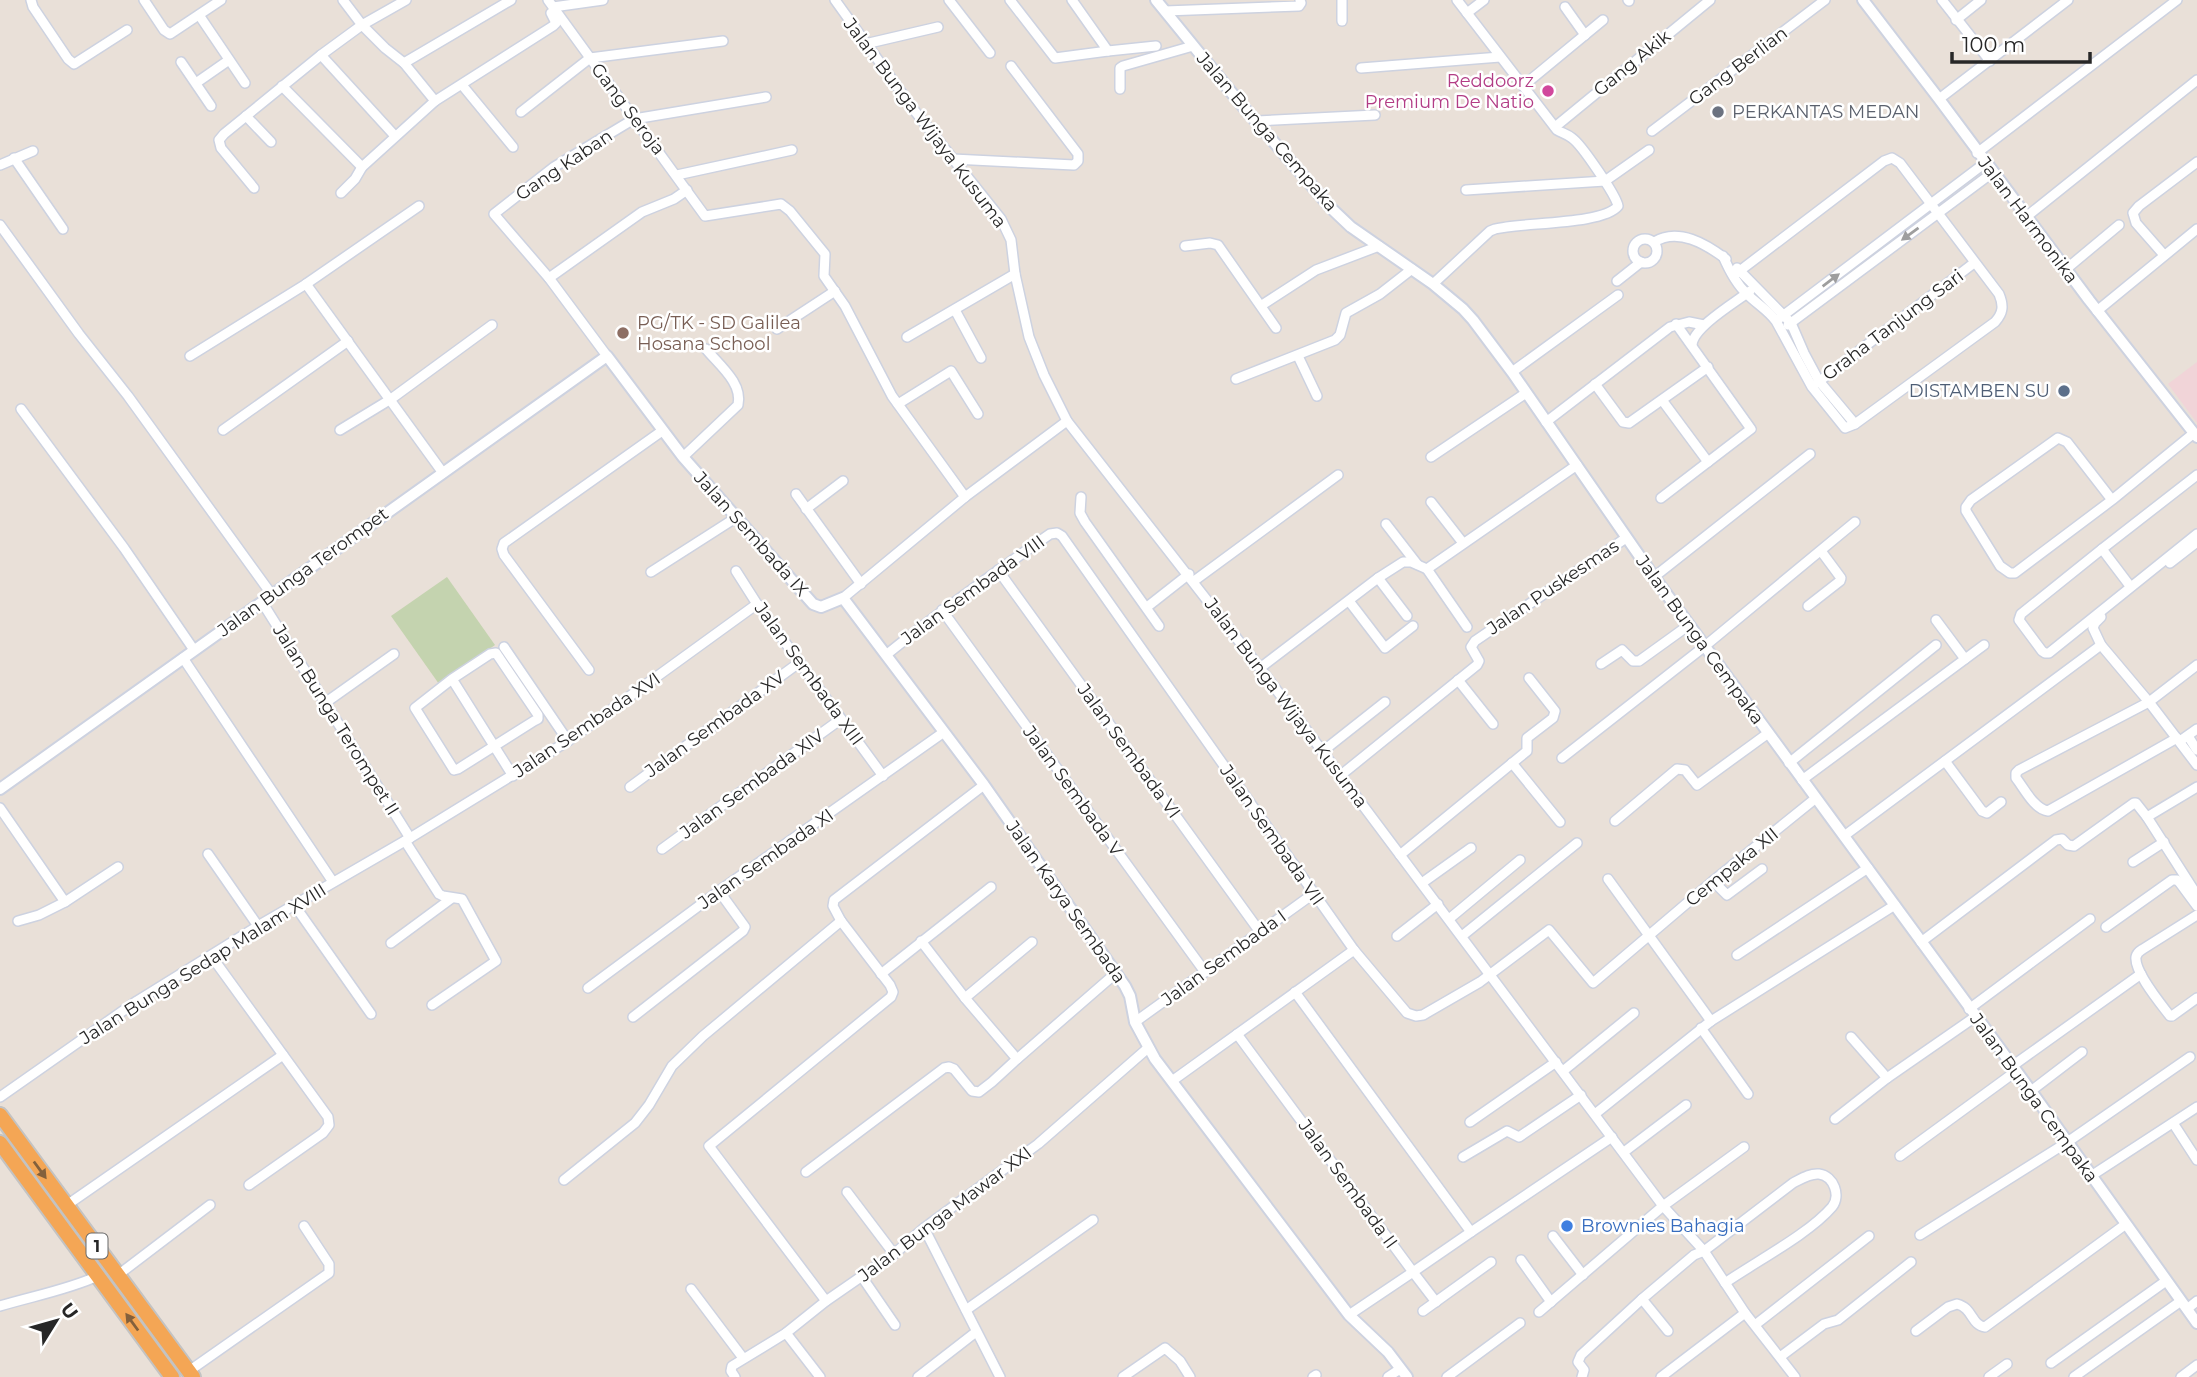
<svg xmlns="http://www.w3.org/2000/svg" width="2197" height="1377" viewBox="0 0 2197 1377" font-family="Montserrat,sans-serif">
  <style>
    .medical { fill: #f1d4d8 }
    .cemetery { fill: #c4d3af }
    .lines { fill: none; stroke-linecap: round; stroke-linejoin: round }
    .minor-casing { stroke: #cdd2e0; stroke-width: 12 }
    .tertiary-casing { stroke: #cdd2e0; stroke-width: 14 }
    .trunk-casing { stroke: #c3c3c3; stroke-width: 18 }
    .minor { stroke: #fff; stroke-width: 9 }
    .tertiary { stroke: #fff; stroke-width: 10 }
    .trunk { stroke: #f4a655; stroke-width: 14 }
    .oneway { fill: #9e9e9e }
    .oneway2 { fill: #83603c }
    .hotel-dot { fill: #d1479c; stroke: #fff; stroke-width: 2.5 }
    .worship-dot { fill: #6b7280; stroke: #fff; stroke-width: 2.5 }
    .education-dot { fill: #8d6e63; stroke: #fff; stroke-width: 2.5 }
    .service-dot { fill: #5c6f8a; stroke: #fff; stroke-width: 2.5 }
    .shop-dot { fill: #3f7fe0; stroke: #fff; stroke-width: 2.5 }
    .labels { text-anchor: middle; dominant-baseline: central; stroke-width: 5; stroke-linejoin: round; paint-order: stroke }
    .shield { fill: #fff; stroke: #686868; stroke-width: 2 }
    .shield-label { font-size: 16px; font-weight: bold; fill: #272727 }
    .street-label { font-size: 18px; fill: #272727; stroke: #fff }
    .hotel-label { font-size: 18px; fill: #b23c85; stroke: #fff; text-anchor: end }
    .worship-label { font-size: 18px; fill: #5b616d; stroke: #fff; text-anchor: start }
    .education-label { font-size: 18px; fill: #785e54; stroke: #fff; text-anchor: start }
    .service-label { font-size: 18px; fill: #4e5e75; stroke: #fff; text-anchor: end }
    .shop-label { font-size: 18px; fill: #366cbe; stroke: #fff; text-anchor: start }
  </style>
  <rect width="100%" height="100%" fill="#e9e0d8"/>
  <!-- medical -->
  <path class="medical" d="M2197,362V423L2168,384Z"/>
  <!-- cemetery -->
  <path class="cemetery" d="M447,577L495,645L439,684L391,616Z"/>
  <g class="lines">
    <!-- minor casing -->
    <g class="minor-casing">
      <g id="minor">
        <path d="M31,0L33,7L68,59L74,64L127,30"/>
        <path d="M144,0L164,30L170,34L221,0"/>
        <path d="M343,0L362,25L385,48L404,63L435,101"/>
        <path d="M548,0L705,216L781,204L790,211L825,254L824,276L845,306L892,396L965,497"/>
        <path d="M835,0L914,110L1001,219L1011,240L1015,274L1029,337L1044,375L1067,421L1260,668L1663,1206L1704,1251L1745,1313L1795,1377"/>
        <path d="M949,0L990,53"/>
        <path d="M1010,0L1055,58L1108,51L1072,0"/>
        <path d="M1628,0L1629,1"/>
        <path d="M1942,0L1990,61"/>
        <path d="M553,7L603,0"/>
        <path d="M1565,7L1585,35"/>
        <path d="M1165,11L1299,6L1301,3L1300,0"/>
        <path d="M1467,13L1484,0"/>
        <path d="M199,15L245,83"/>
        <path d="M1956,20L1981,0"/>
        <path d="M1342,21V0"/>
        <path d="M865,44L938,27"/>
        <path d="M1108,51L1156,46"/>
        <path d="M321,55L395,136"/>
        <path d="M181,62L211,106"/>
        <path d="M404,63L511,0"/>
        <path d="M1361,68L1500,57"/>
        <path d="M196,83L229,60"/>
        <path d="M462,85L513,147"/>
        <path d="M282,86L362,167"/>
        <path d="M1523,86L1603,20"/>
        <path d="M1120,89V68L1123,66L1193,46"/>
        <path d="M1939,99L2068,0"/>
        <path d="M521,112L590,58L723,41"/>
        <path d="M246,116L271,142"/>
        <path d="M1257,121L1375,115"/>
        <path d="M1555,127L1710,0"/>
        <path d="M1652,131L1825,0"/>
        <path d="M1977,153L2177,0"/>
        <path d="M14,158L63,229"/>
        <path d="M953,159L1074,165L1078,161V154L1011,66"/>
        <path d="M0,165L33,151"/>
        <path d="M677,175L792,150"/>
        <path d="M254,188L221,148L219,140L224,134L321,55L362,25L406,0"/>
        <path d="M1466,190L1605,181L1649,150"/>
        <path d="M341,193L355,179L362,167L435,101L553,26L556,23L551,13"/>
        <path d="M2026,217L2197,80"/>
        <path d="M0,225L79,334L128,396L272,595"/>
        <circle cx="1645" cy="251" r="12"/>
        <path d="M1654,242C1678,227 1706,244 1726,259"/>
        <path d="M1185,246L1210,243L1218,245L1276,328"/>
        <path d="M2164,255L2136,223L2133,213L2139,206L2197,162"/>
        <path d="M1723,256C1729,270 1736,284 1747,294C1757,304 1768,310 1776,321L1812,387L1845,428L1855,424L1995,322C2003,313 2004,306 1999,294L1900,163L1892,158L1884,161L1733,276"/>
        <path d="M1737,268L1791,323L1804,353L1819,381L1855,424"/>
        <path d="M2065,270L2119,225"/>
        <path d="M549,278L642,212L674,199L687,190"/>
        <path d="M1617,281L1641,262"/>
        <path d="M306,284L443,473"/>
        <path d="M1433,284L1490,231L1495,229C1522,222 1603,225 1618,206C1616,195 1581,144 1572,138C1567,134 1562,133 1557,130L1457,0"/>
        <path d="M1262,305L1316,270L1379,246"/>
        <path d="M955,310L981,358"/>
        <path d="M2097,311L2197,229"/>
        <path d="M1780,318L1985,163"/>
        <path d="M1788,325L1992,173"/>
        <path d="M777,329L835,291"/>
        <path d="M907,337L1015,274"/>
        <path d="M1692,345C1693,327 1736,302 1750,291"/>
        <path d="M190,356L306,284L419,206"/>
        <path d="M607,356L549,278L494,214L554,167L634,119L766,97"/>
        <path d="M1298,356L1317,396"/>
        <path d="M1512,372L1618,295"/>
        <path d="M1236,379L1335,340L1340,335L1346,313L1380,294L1412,269"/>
        <path d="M1817,383L1974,263"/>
        <path d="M1595,384L1623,422L1629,423L1708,367"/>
        <path d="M1662,400L1708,462"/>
        <path d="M898,404L951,371L978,414"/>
        <path d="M21,409L124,548L194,650"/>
        <path d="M1546,422L1670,327L1689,322L1704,325"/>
        <path d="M223,430L348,341"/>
        <path d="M340,430L391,399L492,325"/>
        <path d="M683,457L738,405C743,383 719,365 706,349"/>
        <path d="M1431,457L1526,393"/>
        <path d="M2197,475L2102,549L2021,614L2019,620L2042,651L2045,653H2049L2197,534"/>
        <path d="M796,494L861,584"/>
        <path d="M1081,497L1080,513L1085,522L1159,626"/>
        <path d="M1661,498L1751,429L1676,324"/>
        <path d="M2112,500L2067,442L2058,438L1971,500L1966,507V511L2000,566L2010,573H2015L2112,500L2194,433"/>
        <path d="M1431,502L1463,543"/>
        <path d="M806,509L843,481"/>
        <path d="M1386,524L1417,564"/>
        <path d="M2102,549L2130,586"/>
        <path d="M2170,563L2197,542"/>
        <path d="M1427,569L1467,627"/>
        <path d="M998,570L1260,932"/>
        <path d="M736,571L757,604L883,776"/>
        <path d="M651,572L737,517"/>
        <path d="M1654,577L1810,454"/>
        <path d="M1378,578L1407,616"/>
        <path d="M1194,581L1338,475"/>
        <path d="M843,598L965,497L1067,421"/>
        <path d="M1349,601L1385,648L1413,626"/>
        <path d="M262,602L410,838"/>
        <path d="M1808,606L1840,581L1841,578L1821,551"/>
        <path d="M1147,607L1189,574"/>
        <path d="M942,610L1205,972"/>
        <path d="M2101,617L2095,623L2093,628L2101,645L2149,702L2197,765"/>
        <path d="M1936,620L1965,659"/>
        <path d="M504,647L568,741"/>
        <path d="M886,655C939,612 994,573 1050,534L1057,533L1062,536L1354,950L1407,1013L1416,1016L1423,1015L1480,982L1549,930L1593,983L1713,881L1816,798"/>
        <path d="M183,658L333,882"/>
        <path d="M1601,664L1622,650L1633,661H1639L1689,625"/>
        <path d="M1260,668L1378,578L1403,562H1411L1427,569L1577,465"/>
        <path d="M589,670L504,555L502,549L504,543L662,431"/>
        <path d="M452,679L415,708L454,770L458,769L534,721L538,719V715L496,653L490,654L452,679L513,776"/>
        <path d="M1458,680L1493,724"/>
        <path d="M325,703L394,654"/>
        <path d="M2188,736L2197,750"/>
        <path d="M2177,738L2048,811C2034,809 2024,788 2016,778V773L2019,770L2149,702L2197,665"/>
        <path d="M2180,741L2197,729"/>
        <path d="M1323,751L1385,702"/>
        <path d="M1562,758L1705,646L1855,522"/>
        <path d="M1945,761L1982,811L1987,813L2001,802"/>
        <path d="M1512,763L1560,822"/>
        <path d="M1789,763L1936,645"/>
        <path d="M1341,775L1477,665L1479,661L1471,647L1475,641L1626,538"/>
        <path d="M1802,780L1984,645"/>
        <path d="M630,787L800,662"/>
        <path d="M2197,787L2147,817L2197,895"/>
        <path d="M0,808L65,902L118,867"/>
        <path d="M1615,821L1677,769L1685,770L1697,785L1767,734"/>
        <path d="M1844,836L2101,645"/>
        <path d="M405,841L439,894L443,896L462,899L496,961L432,1005"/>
        <path d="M662,849L841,719"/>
        <path d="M208,854L258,926"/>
        <path d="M1400,855L1527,751V738L1553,718L1555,711L1529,678"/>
        <path d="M2133,862L2164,842"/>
        <path d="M1608,879L1711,1021"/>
        <path d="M1713,881L1727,895L1762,869"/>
        <path d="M1422,883L1471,848"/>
        <path d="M295,906L371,1014"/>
        <path d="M2197,915L2143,949C2140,951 2137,952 2136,957C2134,972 2161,1004 2170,1016H2172L2197,998"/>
        <path d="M1449,919L1520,860"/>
        <path d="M18,921L39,915L65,902"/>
        <path d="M2106,927L2172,880H2177L2180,883L2197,906"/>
        <path d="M1397,936L1438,904"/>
        <path d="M1462,936L1577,843"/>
        <path d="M921,941L965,998L1017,1059"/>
        <path d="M1921,942L2056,840L2062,839L2068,845L2074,846L2134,803H2136L2147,817"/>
        <path d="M391,943L452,898"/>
        <path d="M1737,955L1868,868"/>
        <path d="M212,957L328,1117L329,1125L323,1133L249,1185"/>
        <path d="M881,974L991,887"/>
        <path d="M588,988L719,891L944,732"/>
        <path d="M1295,992L1471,1232L1413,1272L1436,1302"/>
        <path d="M965,998L1032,942"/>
        <path d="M1969,1009L2090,919"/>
        <path d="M633,1017L743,931L745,927L719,891"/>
        <path d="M1135,1022L1313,894"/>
        <path d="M1701,1028L1748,1094"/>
        <path d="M1237,1034L1413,1272L1349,1315"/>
        <path d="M1851,1037L1887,1078"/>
        <path d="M2011,1067L2141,974"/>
        <path d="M1563,1071L1634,1013"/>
        <path d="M1172,1081L1354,950"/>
        <path d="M2031,1091L2082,1052"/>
        <path d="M0,1097L137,1001L258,926L410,838L568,741L757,604"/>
        <path d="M1595,1114L1711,1021L1895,905"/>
        <path d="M1835,1119L1887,1078L1975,1017"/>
        <path d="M1470,1122L1556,1062"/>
        <path d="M2173,1123L2197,1160"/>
        <path d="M1624,1152L1686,1105"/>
        <path d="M1900,1156L2015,1072"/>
        <path d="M1463,1157L1507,1131L1519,1137L1581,1095"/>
        <path d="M806,1172L944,1068L949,1067L954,1069L972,1091L979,1092L992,1082L1017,1059L1116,973"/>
        <path d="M2091,1176L2197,1107"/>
        <path d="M564,1180L635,1123L649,1105L672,1066L703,1036L841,921"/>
        <path d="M847,1192L894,1254"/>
        <path d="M67,1205L283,1055"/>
        <path d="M924,1228L1000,1377"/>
        <path d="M1471,1232L1612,1137"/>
        <path d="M1920,1235L2066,1143L2190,1057"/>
        <path d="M1553,1236L1583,1275"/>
        <path d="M1521,1260L1551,1302"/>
        <path d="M118,1275L210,1205"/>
        <path d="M862,1277L895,1325"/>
        <path d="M691,1289L743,1358"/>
        <path d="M1642,1299L1668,1331"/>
        <path d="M826,1301L709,1146L891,997L893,992L890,985L841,921L833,906L834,900L984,785"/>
        <path d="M0,1306C33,1296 67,1290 98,1276"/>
        <path d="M2187,1309L2197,1301"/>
        <path d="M966,1310L1093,1220"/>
        <path d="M1423,1311L1491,1262"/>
        <path d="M1539,1312L1663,1206L1744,1147"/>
        <path d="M1755,1325L1869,1236"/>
        <path d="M1916,1331L1948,1307L1957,1304C1973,1308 1971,1325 1985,1327L2126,1224"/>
        <path d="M786,1333L820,1377"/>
        <path d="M1780,1357L1824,1324L1838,1320L1911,1262"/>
        <path d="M2051,1363L2166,1281"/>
        <path d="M189,1371L329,1273V1264L304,1226"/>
        <path d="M735,1377L731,1371L732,1366L786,1333L826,1301L894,1254L924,1228L1038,1144L1148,1048"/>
        <path d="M918,1377L976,1332"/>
        <path d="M1123,1377L1165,1348L1180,1361L1190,1377"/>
        <path d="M1313,1377L1316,1375"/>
        <path d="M1388,1377L1400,1369"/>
        <path d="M1447,1377L1520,1323"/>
        <path d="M1582,1377L1584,1370L1578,1362L1581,1355L1642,1299L1694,1255L1704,1251L1793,1183C1801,1179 1810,1173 1819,1174C1834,1176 1841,1196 1832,1207C1809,1234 1755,1262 1725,1283"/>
        <path d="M1661,1377L1745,1313"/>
        <path d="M1989,1377L2007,1364"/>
        <path d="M2074,1377L2181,1301"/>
        <path d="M2181,1377L2197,1365"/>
      </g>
    </g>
    <!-- tertiary casing -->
    <g class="tertiary-casing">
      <g id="tertiary">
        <path d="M1156,0L1240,103L1331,208L1351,227L1433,284L1463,309L1473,320L1512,372L1654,577L2031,1091L2197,1323"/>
        <path d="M1863,0L1939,99L2089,300L2197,437"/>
        <path d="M0,789L607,356L683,457L813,604L821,607L843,598L984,785L1125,986L1130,996L1135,1022L1155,1059L1349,1315L1388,1352L1407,1377"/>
      </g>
    </g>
    <!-- trunk casing -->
    <g class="trunk-casing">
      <g id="trunk">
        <path d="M0,1115L193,1377"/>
        <path d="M0,1143L172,1377"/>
      </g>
    </g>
    <!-- minor -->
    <use href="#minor" class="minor"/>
    <!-- tertiary -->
    <use href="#tertiary" class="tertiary"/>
    <!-- trunk -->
    <use href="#trunk" class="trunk"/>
  </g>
  <!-- one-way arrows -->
  <defs><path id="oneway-solid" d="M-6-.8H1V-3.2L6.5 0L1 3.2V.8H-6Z" transform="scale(1.75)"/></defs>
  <g class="oneway">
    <use href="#oneway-solid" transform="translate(1910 234) rotate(144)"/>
    <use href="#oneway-solid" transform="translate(1831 280) rotate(-37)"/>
  </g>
  <g class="oneway2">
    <use href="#oneway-solid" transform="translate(40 1170) rotate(54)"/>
    <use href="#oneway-solid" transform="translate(132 1322) rotate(-126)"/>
  </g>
  <!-- markers -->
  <circle class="hotel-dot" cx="1548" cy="91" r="7"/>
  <circle class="worship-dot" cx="1718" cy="112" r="7"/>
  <circle class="education-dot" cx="623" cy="333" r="7"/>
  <circle class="service-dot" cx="2064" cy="391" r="7"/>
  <circle class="shop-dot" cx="1567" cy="1226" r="7"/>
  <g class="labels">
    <!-- shield labels -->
    <rect class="shield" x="86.5" y="1233.5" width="21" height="25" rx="5"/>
    <g class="shield-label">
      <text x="97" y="1246">1</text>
    </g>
    <!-- street labels -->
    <g class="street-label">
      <text transform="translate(1632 63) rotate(-39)">Gang Akik</text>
      <text transform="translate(1738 66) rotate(-37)">Gang Berlian</text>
      <text transform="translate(628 109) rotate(53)">Gang Seroja</text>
      <text transform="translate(925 123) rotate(53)">Jalan Bunga Wijaya Kusuma</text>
      <text transform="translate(1267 132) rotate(49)">Jalan Bunga Cempaka</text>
      <text transform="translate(564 165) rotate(-34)">Gang Kaban</text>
      <text transform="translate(2028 220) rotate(53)">Jalan Harmonika</text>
      <text transform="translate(1893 325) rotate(-37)">Graha Tanjung Sari</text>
      <text transform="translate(751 534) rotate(48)">Jalan Sembada IX</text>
      <text transform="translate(303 572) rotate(-36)">Jalan Bunga Terompet</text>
      <text transform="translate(1553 587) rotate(-34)">Jalan Puskesmas</text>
      <text transform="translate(973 590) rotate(-36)">Jalan Sembada VIII</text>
      <text transform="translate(1700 640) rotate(54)">Jalan Bunga Cempaka</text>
      <text transform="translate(809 674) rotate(54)">Jalan Sembada XIII</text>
      <text transform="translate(1286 703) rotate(53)">Jalan Bunga Wijaya Kusuma</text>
      <text transform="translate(336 720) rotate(58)">Jalan Bunga Terompet II</text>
      <text transform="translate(715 724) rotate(-36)">Jalan Sembada XV</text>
      <text transform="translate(587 725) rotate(-34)">Jalan Sembada XVI</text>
      <text transform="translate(1129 751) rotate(54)">Jalan Sembada VI</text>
      <text transform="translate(752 784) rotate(-36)">Jalan Sembada XIV</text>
      <text transform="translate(1073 791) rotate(54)">Jalan Sembada V</text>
      <text transform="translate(1272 835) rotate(55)">Jalan Sembada VII</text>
      <text transform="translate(766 859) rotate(-35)">Jalan Sembada XI</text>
      <text transform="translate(1732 867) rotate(-39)">Cempaka XII</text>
      <text transform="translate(1066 902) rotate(55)">Jalan Karya Sembada</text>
      <text transform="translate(1224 958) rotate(-36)">Jalan Sembada I</text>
      <text transform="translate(203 964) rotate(-32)">Jalan Bunga Sedap Malam XVIII</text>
      <text transform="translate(2034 1098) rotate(54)">Jalan Bunga Cempaka</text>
      <text transform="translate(1348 1184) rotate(54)">Jalan Sembada II</text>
      <text transform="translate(945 1214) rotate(-37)">Jalan Bunga Mawar XXI</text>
    </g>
    <!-- hotel labels -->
    <g class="hotel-label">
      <text x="1534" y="81">Reddoorz<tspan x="1534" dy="21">Premium De Natio</tspan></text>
    </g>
    <!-- worship labels -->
    <g class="worship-label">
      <text x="1732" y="112">PERKANTAS MEDAN</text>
    </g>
    <!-- education labels -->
    <g class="education-label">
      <text x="637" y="323">PG/TK - SD Galilea<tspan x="637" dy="21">Hosana School</tspan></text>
    </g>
    <!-- service labels -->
    <g class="service-label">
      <text x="2050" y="391">DISTAMBEN SU</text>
    </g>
    <!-- shop labels -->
    <g class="shop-label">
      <text x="1581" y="1226">Brownies Bahagia</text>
    </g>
  </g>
  <!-- north arrow -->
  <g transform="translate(56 1321) rotate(53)" stroke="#ffffff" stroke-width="5" paint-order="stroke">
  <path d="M0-5L12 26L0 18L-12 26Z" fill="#272727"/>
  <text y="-10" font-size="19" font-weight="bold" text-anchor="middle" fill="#272727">U</text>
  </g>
  <!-- scale -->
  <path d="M1952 52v10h138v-10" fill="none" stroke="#272727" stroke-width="3.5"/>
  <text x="1962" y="52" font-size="21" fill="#272727" stroke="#ffffff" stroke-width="5" paint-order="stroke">100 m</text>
</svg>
